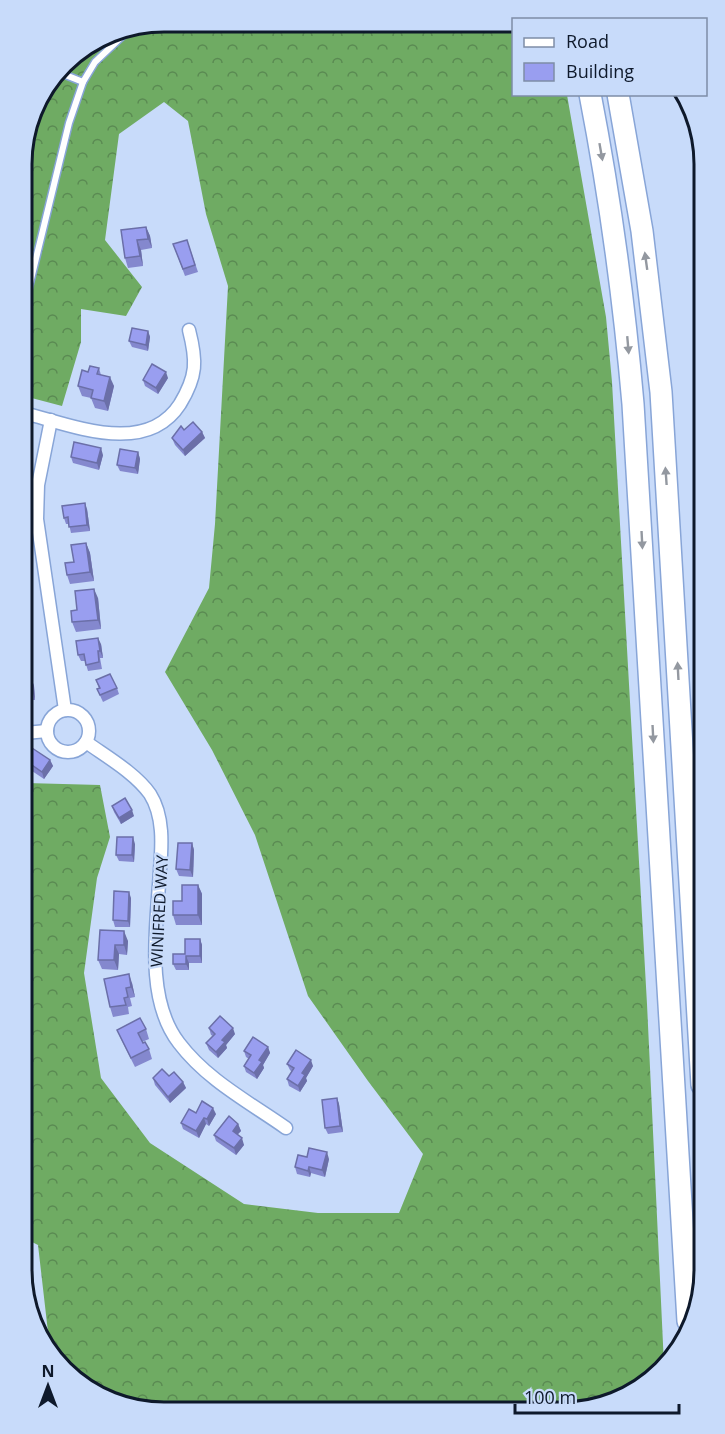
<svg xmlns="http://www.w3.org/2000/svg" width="725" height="1434" viewBox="0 0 725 1434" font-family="'Open Sans',sans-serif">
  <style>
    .forest { fill: url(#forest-crowns) }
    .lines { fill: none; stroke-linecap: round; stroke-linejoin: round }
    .lane-casing { stroke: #88a5d7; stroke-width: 9 }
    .street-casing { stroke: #88a5d7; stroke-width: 15 }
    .highway-casing { stroke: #88a5d7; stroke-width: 24 }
    .lane { stroke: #fff; stroke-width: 6 }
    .street { stroke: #fff; stroke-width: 12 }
    .highway { stroke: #fff; stroke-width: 21 }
    .wall { fill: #8488ce }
    .shaded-wall { fill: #6b6fa8 }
    .building { fill: #999ef0; stroke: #6b6fa8; stroke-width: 1.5 }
    .oneway { fill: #9398a0 }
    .labels { text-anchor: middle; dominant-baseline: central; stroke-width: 5; stroke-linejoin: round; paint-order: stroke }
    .street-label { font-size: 16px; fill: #0e192b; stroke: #c8dbfa }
    .rim { fill: none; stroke: #0e192b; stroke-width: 3 }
  </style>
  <defs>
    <pattern id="forest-crowns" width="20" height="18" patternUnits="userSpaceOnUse" patternTransform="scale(1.5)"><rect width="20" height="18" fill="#6fab63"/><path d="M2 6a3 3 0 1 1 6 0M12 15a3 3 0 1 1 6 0" fill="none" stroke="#5a8a52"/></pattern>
  </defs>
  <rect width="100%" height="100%" fill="#c8dbfa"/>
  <!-- forest -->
  <path class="forest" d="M164,21L513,23L514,94L567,95L606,317L612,382L647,1004L664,1365L607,1406L145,1412L70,1378L44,1339L48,1332L38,1245L28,1240L26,783L100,785L110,837L97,878L84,973L101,1078L150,1143L244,1204L318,1213H399L423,1154L368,1081L308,996L255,835L212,750L165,672L209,588L215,524L228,286L206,214L188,121L164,102L119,134L105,240L142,287L126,316L81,309V342L62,406L24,396L22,146L36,100L69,57L110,32Z"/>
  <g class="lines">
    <!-- lane casing -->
    <g class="lane-casing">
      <g id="lane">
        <path d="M58,72L83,82"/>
        <path d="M23,312L69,123L83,82L95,62L131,28"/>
      </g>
    </g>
    <!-- street casing -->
    <g class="street-casing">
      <g id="street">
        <path d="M24,413C72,425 146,457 180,404C197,376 197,361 189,330"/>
        <path d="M51,420L38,485L37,519L65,710"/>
        <circle cx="68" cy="731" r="21"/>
        <path d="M25,733L47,731"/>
        <path d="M86,742C107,757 135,773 150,794C164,816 162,845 160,870C157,924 144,998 179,1043C207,1080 249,1102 286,1128"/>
      </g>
    </g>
    <!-- highway casing -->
    <g class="highway-casing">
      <g id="highway">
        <path d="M590,94C610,197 624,300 633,404L688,1321"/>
        <path d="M618,94L642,231L661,392L702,1085"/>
      </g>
    </g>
    <!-- lane -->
    <use href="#lane" class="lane"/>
    <!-- street -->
    <use href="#street" class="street"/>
    <!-- highway -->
    <use href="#highway" class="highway"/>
  </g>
  <!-- wall -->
  <g class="wall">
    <path d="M146,227L150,236L152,248L141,250L143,266L128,268L125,258Z"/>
    <path d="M187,240L198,272L185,276L173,244Z"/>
    <path d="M148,331L150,337L148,351L132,347L129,341Z"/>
    <path d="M99,368L101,375L114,386L108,411L95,408L91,398L82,396L78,386L88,372Z"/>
    <path d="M168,378L158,394L145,386L143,380Z"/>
    <path d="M184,430L202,432L205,438L185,456L175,445L172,438Z"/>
    <path d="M138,452L140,459L138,474L120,471L117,465Z"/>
    <path d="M103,455L99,470L73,463L71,457Z"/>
    <path d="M87,509L90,531L71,533L69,524H66L64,518Z"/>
    <path d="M86,543L90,553L94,581L70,584L67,575Z"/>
    <path d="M25,597L28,614L25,615Z"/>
    <path d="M98,598L101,629L76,632L72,622L77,610Z"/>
    <path d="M26,629L29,639L31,652L25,653V630Z"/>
    <path d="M101,644L103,658H100L102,669L88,671L85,661H81L78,655Z"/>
    <path d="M25,677H31L34,686L35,700H31L32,709L25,710Z"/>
    <path d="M96,680L117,688L119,694L103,702L97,689H99Z"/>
    <path d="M25,758L50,760L53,766L44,779L26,767Z"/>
    <path d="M112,806L134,816L121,824L114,812Z"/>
    <path d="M192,843L194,850L193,877L179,876L176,869Z"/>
    <path d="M135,844L134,862L119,861L116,855Z"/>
    <path d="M198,885L202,894V925H176L173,915L182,901Z"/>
    <path d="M131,898L130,927H115L113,920Z"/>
    <path d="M100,930L128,941L127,955L119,954L118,970L102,969L98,960Z"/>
    <path d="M200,939L202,945V963H189V970H176L173,964Z"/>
    <path d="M104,979L132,983L135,997L130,998L132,1006L128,1007L129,1014L113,1017L110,1007Z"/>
    <path d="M209,1028L235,1034L226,1045L227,1048L218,1058L209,1050L206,1043L213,1036L211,1035Z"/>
    <path d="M146,1029L149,1039L142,1042L149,1049L152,1059L135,1067L121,1039L117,1030Z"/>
    <path d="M268,1047L270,1053L263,1065L264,1068L257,1079L246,1072L244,1066L249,1059L246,1057L244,1051Z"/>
    <path d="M287,1064L313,1066L306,1078L307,1081L300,1092L289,1086L287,1079L292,1072L290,1070Z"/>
    <path d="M169,1076L183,1082L186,1088L170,1103L155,1085L153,1078Z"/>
    <path d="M337,1098L339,1104L343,1132L328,1134L325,1128Z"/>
    <path d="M196,1113L216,1114L209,1126L206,1124L199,1138L183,1129L181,1123Z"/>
    <path d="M238,1124L241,1131L237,1135L244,1145L236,1155L216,1141L214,1135Z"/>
    <path d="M307,1157L329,1159L325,1177L311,1173L310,1177L297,1174L295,1167Z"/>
  </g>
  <!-- shaded-wall -->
  <g class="shaded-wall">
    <path d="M146,227L150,236L152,248L148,239Z"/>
    <path d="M137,240L141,250L143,266L140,256Z"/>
    <path d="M148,331L150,337L148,351L146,345Z"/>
    <path d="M166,372L168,378L158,394L156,388Z"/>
    <path d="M110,377L114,386L108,411L104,401Z"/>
    <path d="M202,432L205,438L185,456L183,450Z"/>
    <path d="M101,448L103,455L99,470L97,463Z"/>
    <path d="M138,452L140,459L138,474L135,468Z"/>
    <path d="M85,503L87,509L90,531L87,525Z"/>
    <path d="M86,543L90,553L94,581L90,572Z"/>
    <path d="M94,589L98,598L101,629L98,620Z"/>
    <path d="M25,597L26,601L28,614L25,608Z"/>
    <path d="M26,629L29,639L31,652L27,643Z"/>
    <path d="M98,638L101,644L103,658L100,651Z"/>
    <path d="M31,677L34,686L35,700L32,690Z"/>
    <path d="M27,690L31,700L32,709L28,700Z"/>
    <path d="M50,760L53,766L44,779L42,772Z"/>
    <path d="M132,810L134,816L121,824L119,818Z"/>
    <path d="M133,837L135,844L134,862L132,855Z"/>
    <path d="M192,843L194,850L193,877L190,870Z"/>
    <path d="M198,885L202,894V925L198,915Z"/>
    <path d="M129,892L131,898L130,927L128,921Z"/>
    <path d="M124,931L128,941L127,955L124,945Z"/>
    <path d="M200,939L202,945V963L200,956Z"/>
    <path d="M115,945L119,954L118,970L114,960Z"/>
    <path d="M186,956L189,963V970L186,964Z"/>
    <path d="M129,974L132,983L135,997L131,987Z"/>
    <path d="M233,1028L235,1034L226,1045L227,1048L218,1058L216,1052L222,1040Z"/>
    <path d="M268,1047L270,1053L263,1065L264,1068L257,1079L254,1073L259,1060Z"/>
    <path d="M311,1060L313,1066L306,1078L307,1081L300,1092L298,1086L302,1073Z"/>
    <path d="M183,1082L186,1088L170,1103L168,1097Z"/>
    <path d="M337,1098L339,1104L343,1132L340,1126Z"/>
    <path d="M213,1108L216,1114L209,1126L207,1119Z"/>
    <path d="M204,1118L206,1124L199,1138L196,1131Z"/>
    <path d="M238,1124L241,1131L235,1137L233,1131Z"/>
    <path d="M242,1138L244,1145L236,1155L234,1148Z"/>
    <path d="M327,1152L329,1159L325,1177L322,1170Z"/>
    <path d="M309,1167L311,1173L310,1177L308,1171Z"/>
  </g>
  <!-- building -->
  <g class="building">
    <path d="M146,227L148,239L137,240L140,256L125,258L121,230Z"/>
    <path d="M187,240L195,265L183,269L173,244Z"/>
    <path d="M132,328L148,331L146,345L129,341Z"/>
    <path d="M152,364L166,372L156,388L143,380Z"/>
    <path d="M90,366L99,368L97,374L110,377L104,401L91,398L93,390L78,386L82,370L88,372Z"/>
    <path d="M193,422L202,432L183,450L172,438L181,426L184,430Z"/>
    <path d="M74,442L101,448L97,463L71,457Z"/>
    <path d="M120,449L138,452L135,468L117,465Z"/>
    <path d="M85,503L87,525L69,527L68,517L64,518L62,506Z"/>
    <path d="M86,543L90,572L67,575L65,563L74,562L71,545Z"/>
    <path d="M94,589L98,620L72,622L71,611L77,610L75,591Z"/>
    <path d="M26,629L27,643H25V630Z"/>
    <path d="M98,638L100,651H98L99,662L86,665L84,654L78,655L76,641Z"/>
    <path d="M110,674L117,688L100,695L97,689L100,688L96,680Z"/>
    <path d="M25,677H31L32,690H27L28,700H25Z"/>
    <path d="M32,748L50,760L42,772L26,761L25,758Z"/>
    <path d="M125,798L132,810L119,818L112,806Z"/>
    <path d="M117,837H133L132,855H116Z"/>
    <path d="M178,843H192L190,870L176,869Z"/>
    <path d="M182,885H198V915H173V901H182Z"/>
    <path d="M114,891L129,892L128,921L113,920Z"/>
    <path d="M100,930L124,931V945H115L114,960H98Z"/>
    <path d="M185,939H200V956H186V964H173V954H185Z"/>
    <path d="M129,974L131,987L126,988L128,997L124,998L126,1005L110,1007L104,979Z"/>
    <path d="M220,1016L233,1028L222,1040L225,1042L216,1052L206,1043L215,1034L209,1028Z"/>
    <path d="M140,1018L146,1029L138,1033L143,1043L145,1042L149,1049L131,1058L117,1030Z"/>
    <path d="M253,1037L268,1047L259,1060L262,1062L254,1073L244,1066L251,1055L244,1051Z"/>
    <path d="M296,1050L311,1060L302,1073L305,1075L298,1086L287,1079L294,1068L287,1064Z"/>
    <path d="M162,1069L169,1076L174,1072L183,1082L168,1097L153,1078Z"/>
    <path d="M337,1098L340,1126L325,1128L322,1100Z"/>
    <path d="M202,1101L213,1108L207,1119L204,1118L196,1131L181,1123L189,1109L196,1113Z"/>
    <path d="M229,1116L238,1124L233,1131L242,1138L234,1148L214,1135Z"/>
    <path d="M309,1148L327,1152L322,1170L309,1167L308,1171L295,1167L298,1155L307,1157Z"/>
  </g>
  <!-- one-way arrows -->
  <defs><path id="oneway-solid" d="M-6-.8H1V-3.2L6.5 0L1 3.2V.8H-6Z" transform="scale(1.5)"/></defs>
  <g class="oneway">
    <use href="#oneway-solid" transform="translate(601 152) rotate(80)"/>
    <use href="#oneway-solid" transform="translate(646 261) rotate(-98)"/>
    <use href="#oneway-solid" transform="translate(628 345) rotate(85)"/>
    <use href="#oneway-solid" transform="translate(666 476) rotate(-94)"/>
    <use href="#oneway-solid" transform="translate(642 540) rotate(87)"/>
    <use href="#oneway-solid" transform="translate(678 671) rotate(-93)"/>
    <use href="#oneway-solid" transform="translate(653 734) rotate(87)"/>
  </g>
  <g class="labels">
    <!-- street labels -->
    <g class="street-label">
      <text transform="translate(159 911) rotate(-87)">WINIFRED WAY</text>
    </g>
  </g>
  <!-- crop -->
  <path d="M0 0H725V1434H0ZM164 32H562A132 132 0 0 1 694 164V1270A132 132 0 0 1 562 1402H164A132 132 0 0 1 32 1270V164A132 132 0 0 1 164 32Z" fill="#c8dbfa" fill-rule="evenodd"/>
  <path class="rim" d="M164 32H562A132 132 0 0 1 694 164V1270A132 132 0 0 1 562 1402H164A132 132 0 0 1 32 1270V164A132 132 0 0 1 164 32Z"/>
  <!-- legend -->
  <rect x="512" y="18" width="195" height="78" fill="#c8dbfa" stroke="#7e8da7" stroke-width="1.5"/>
  <rect x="524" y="38" width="30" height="9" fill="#ffffff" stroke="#7e8da7" stroke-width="1.5"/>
  <text x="566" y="48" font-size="18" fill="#0e192b">Road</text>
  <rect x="524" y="63" width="30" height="18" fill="#999ef0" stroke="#7e8da7" stroke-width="1.5"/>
  <text x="566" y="78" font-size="18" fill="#0e192b">Building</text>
  <!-- north arrow -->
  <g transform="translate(48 1386)" stroke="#c8dbfa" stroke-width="4.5" paint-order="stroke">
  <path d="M0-4.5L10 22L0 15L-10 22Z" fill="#0e192b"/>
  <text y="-9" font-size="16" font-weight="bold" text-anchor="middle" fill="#0e192b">N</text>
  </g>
  <!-- scale -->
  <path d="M515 1404v9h164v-9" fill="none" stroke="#0e192b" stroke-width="3"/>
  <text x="524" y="1404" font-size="18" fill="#0e192b" stroke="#c8dbfa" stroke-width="4.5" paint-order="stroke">100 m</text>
</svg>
